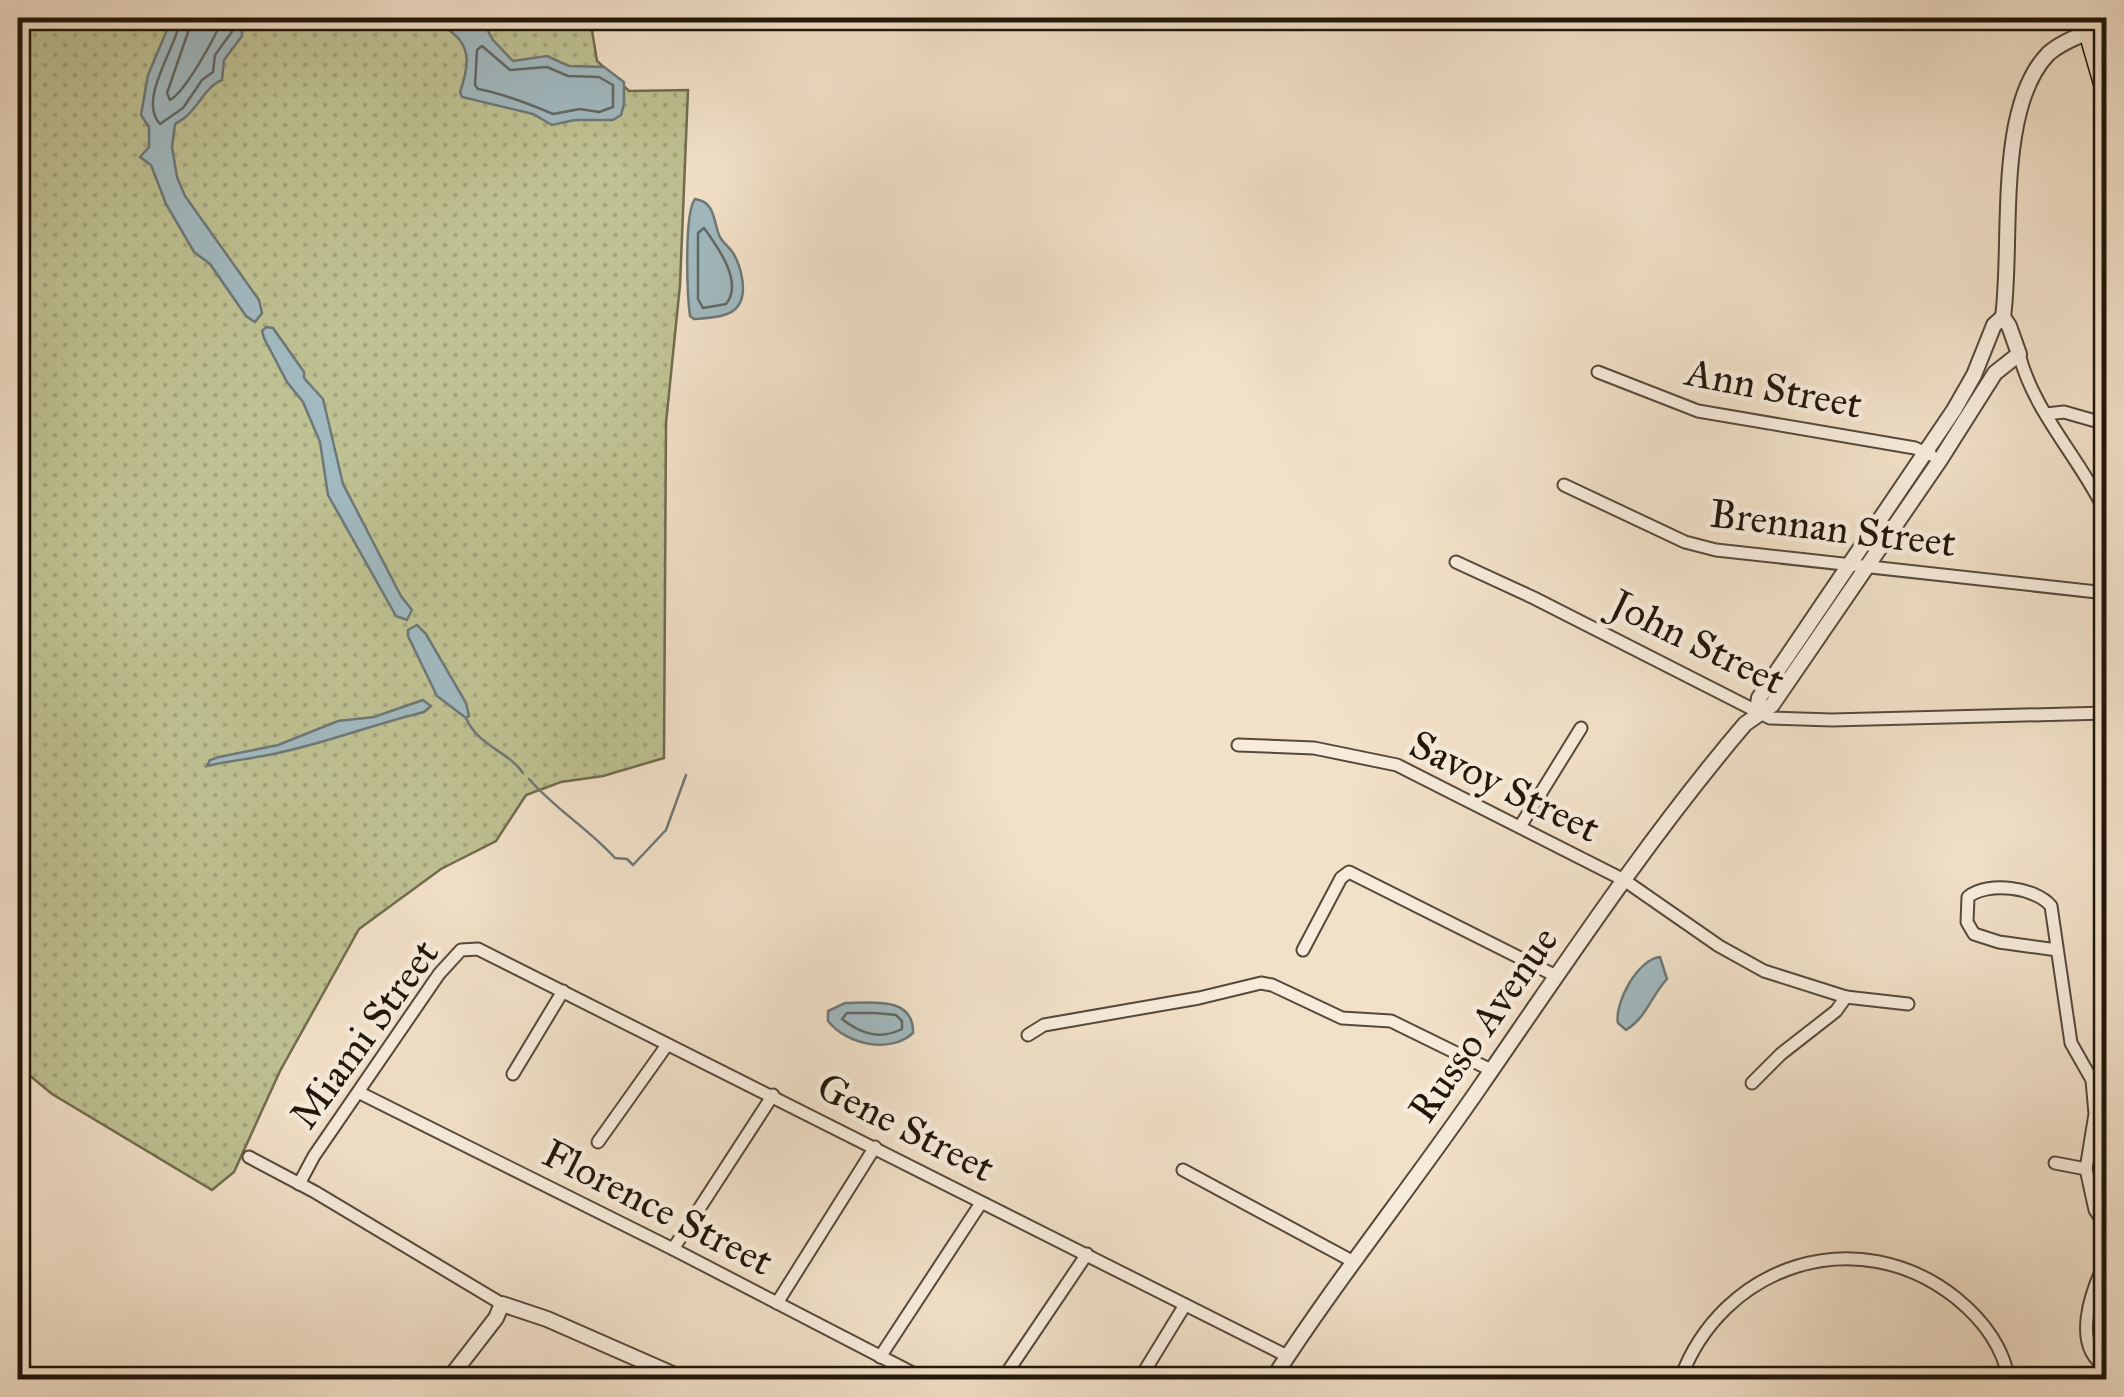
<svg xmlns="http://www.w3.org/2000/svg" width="2124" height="1397" viewBox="0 0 2124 1397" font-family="'IM FELL Great Primer',serif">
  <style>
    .green { fill: url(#green-dots); stroke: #706c4e; stroke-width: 2.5 }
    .water { fill: #a1bac1; stroke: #6e7878; stroke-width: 2.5 }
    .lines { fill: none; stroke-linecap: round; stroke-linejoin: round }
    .shore { stroke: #616866; stroke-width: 2.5 }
    .stream { stroke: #6e7878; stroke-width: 2.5 }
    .minor-casing { stroke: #55493a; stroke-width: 15 }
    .tertiary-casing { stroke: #55493a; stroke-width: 18 }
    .primary-casing { stroke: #21160a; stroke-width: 21 }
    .minor { stroke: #f7ecdc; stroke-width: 11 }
    .tertiary { stroke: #f7ecdc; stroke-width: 14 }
    .primary { stroke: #f2e1c9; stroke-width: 18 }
    .labels { text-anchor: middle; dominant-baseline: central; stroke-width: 9; stroke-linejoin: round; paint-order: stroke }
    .street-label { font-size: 40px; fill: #21160a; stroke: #f7ecdc }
  </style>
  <defs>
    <pattern id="green-dots" width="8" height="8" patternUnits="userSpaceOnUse" patternTransform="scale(2.5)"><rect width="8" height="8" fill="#bfc293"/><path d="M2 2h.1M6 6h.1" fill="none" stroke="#a4a67d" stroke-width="1.8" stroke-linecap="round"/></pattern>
  </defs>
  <rect width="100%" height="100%" fill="#f2e1c9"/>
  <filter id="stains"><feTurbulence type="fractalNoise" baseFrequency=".002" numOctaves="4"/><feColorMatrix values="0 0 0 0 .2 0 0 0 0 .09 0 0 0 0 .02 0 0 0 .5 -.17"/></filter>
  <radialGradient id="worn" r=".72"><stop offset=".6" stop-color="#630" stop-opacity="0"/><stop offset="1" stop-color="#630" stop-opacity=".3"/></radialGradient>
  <!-- green -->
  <path class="green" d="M18,18H590L597,61L629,91L688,90L680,285L666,423L664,758L603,776L561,782L526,795L496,841L441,869L359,929L280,1071L234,1172L212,1190L52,1094L18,1066Z"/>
  <!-- water -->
  <g class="water">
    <path d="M172,18H254L242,26V36L224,60L222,80C202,88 198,113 175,124L172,147L177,177L185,196L259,300L262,313L255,322L246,316L210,264L194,252L166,204L151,165L140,157L149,147V127L141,115L148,75Z"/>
    <path d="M452,23L469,28L484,24L493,40L513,61L547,56L569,66L604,67L624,82V104L621,115L613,120H575L552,125L533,114L462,97L460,92C468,69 473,47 450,31Z"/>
    <path d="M695,199C715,202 713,219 719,235C722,243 729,246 733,253C741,266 748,293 738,306C730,318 707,318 694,319L690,316C687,294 684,213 695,199Z"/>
    <path d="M266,327L273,328L304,372V378L323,399L343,484L401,596L412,610L407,620L396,616L328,495L320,442L303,402L287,382L264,338L262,331Z"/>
    <path d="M417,625L426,634L466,703L469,716L466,718L437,696L408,636V630Z"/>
    <path d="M423,700L431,706L424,712C374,724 324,744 273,754C250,759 227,761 207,766L210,760L219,757L278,745L338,721L374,717Z"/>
    <path d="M1660,957L1667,979C1651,996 1647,1017 1626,1030L1618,1023C1614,1003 1638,959 1660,957Z"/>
    <path d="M845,1003C872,1003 914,996 913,1033C890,1054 847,1045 828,1021V1011Z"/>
  </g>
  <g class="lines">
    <!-- shore -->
    <g class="shore">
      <path d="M181,18C177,47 137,99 160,124L183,108L202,80L213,72L215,55L231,33L237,18"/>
      <path d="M193,18L167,93L170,100C185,92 217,35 222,18"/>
      <path d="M482,46L510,70L547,67L568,76L599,77L613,85V107L599,112L580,109L553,114C530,104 504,94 478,89L475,85L477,50Z"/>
      <path d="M704,228C717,246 744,282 726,304L703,308L698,299V233Z"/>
      <path d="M876,1013L896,1015L902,1021V1029C880,1040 861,1034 842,1019L847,1013Z"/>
    </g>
    <!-- stream -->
    <g class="stream">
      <path d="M466,718C478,746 508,751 523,773"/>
      <path d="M529,779C555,809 590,830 615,858L627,859L633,865L666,830L686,775"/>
    </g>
    <!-- minor casing -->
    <g class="minor-casing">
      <g id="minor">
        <path d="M2019,354C2034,413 2080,458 2106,513"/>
        <path d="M1598,372L1698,411L1915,448L1931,455"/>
        <path d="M2046,414L2064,412L2106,424"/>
        <path d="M1564,485L1685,542L1716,550L2106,593"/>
        <path d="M1456,562L1534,598L1770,718L1832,720L2106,713"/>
        <path d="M1238,745L1314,748L1397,765L1624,880L1719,946L1764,971L1846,997L1908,1004"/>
        <path d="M1521,825L1581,728"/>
        <path d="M1303,950L1341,878L1349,872L1556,976"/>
        <path d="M2057,950L1999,942L1974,934L1967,922L1968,897C1988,881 2035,887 2051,906L2071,1043L2092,1080L2095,1114L2086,1169L2095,1210L2106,1226"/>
        <path d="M1028,1035L1044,1025L1199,998L1261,983L1272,985L1342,1018L1391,1021L1491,1070"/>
        <path d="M513,1074L563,991"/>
        <path d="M1752,1083L1781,1054L1836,1011L1846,997"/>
        <path d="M360,1093L673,1249L926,1380"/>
        <path d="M598,1142L667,1045"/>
        <path d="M249,1157L315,1192L502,1304"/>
        <path d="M2055,1163L2086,1169"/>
        <path d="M1183,1170L1352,1261"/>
        <path d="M299,1184L314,1156L439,974L461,950L478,949L1287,1356"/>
        <path d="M673,1249L773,1095"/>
        <path d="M2106,1261C2091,1291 2071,1346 2106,1367"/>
        <path d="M777,1303L875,1147"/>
        <path d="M880,1357L981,1203"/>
        <path d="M1002,1380L1087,1254"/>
        <path d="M1139,1380L1185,1305"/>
        <path d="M1680,1380C1722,1264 1858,1220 1956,1298C1982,1319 2003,1346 2009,1380"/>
      </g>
    </g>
    <!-- tertiary casing -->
    <g class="tertiary-casing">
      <g id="tertiary">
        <path d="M1757,713L1759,698L1954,410L1974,375L1994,325L2003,317"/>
        <path d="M448,1380L496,1318L502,1304L547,1319L686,1380"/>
        <path d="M1272,1380C1337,1279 1412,1186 1480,1087C1565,964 1648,838 1745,724L1772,705L1940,460L1995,373L2019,354L2009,326L2003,317C2013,244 1995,109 2048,54C2059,44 2074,38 2088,32"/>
      </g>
    </g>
    <!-- primary casing -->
    <g class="primary-casing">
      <path id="primary" d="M2084,18L2106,94"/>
    </g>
    <!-- minor -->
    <use href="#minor" class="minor"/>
    <!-- tertiary -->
    <use href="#tertiary" class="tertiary"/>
    <!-- primary -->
    <use href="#primary" class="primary"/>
  </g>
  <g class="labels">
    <!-- street labels -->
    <g class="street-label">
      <text transform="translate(1774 388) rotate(11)">Ann Street</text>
      <text transform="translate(1833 528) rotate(7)">Brennan Street</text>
      <text transform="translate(1698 642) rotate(26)">John Street</text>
      <text transform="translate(1505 786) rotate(26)">Savoy Street</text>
      <text transform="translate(1483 1024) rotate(-55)">Russo Avenue</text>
      <text transform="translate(364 1034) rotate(-54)">Miami Street</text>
      <text transform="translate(906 1127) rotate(27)">Gene Street</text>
      <text transform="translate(658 1207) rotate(27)">Florence Street</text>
    </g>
  </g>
  <!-- margin -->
  <rect width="2124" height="1397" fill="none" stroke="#f2e1c9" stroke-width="60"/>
  <rect x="20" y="20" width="2084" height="1357" fill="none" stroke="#21160a" stroke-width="5"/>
  <rect x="30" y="30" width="2064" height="1337" fill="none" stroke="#21160a" stroke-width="2.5"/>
  <rect width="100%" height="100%" filter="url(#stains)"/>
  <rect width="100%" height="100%" fill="url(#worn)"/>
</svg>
